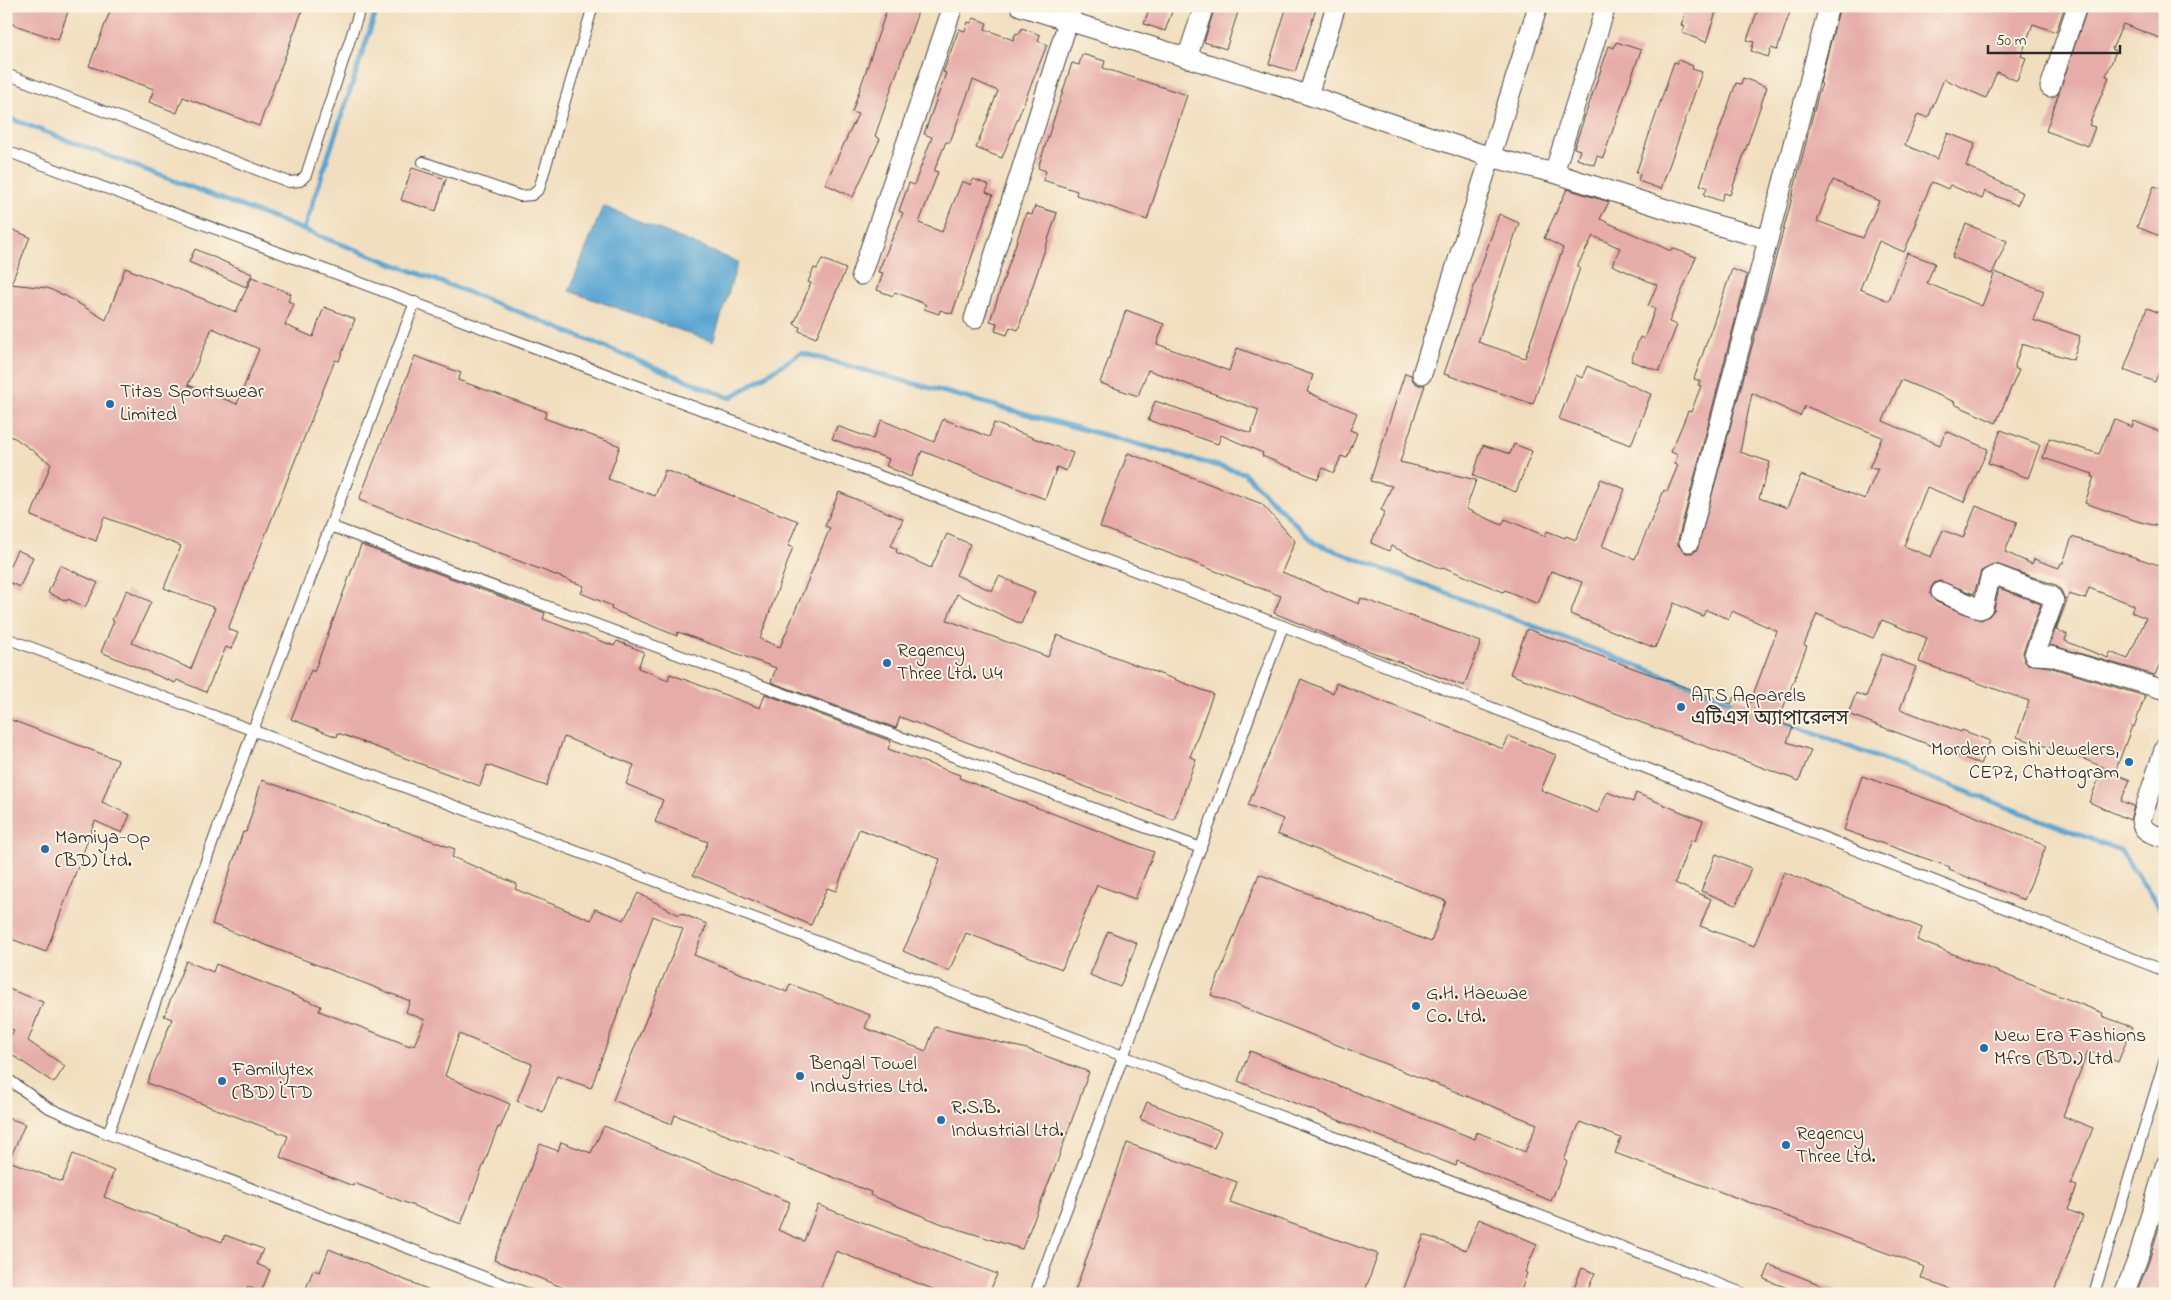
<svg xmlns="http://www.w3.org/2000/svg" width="2171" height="1300" viewBox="0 0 2171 1300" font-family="'Indie Flower','Noto Sans Bengali',sans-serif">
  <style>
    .water { fill: #59a5d2; stroke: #42687e }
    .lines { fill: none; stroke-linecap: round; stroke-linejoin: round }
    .stream { stroke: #59a5d2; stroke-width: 5 }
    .building { fill: #e6aca8; fill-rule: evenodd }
    .service-casing { stroke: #494641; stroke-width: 12 }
    .minor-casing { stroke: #494641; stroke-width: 21 }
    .service { stroke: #fff; stroke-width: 10 }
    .minor { stroke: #fff; stroke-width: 19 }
    .poi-dot { fill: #1f6fb2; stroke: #fcf5e5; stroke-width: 2 }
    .labels { text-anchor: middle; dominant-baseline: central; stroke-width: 4; stroke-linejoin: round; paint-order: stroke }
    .poi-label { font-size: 20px; fill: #2b2b2b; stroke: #fcf5e5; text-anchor: start }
  </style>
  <rect width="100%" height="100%" fill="#fcf5e5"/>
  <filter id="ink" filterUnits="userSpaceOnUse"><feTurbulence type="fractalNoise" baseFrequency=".02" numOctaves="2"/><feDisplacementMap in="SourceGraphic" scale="10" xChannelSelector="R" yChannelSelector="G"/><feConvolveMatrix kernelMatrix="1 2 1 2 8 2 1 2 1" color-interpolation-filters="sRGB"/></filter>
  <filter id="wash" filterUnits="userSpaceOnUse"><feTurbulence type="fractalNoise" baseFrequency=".0096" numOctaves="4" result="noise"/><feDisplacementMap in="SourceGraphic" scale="20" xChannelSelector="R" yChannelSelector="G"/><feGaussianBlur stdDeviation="1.12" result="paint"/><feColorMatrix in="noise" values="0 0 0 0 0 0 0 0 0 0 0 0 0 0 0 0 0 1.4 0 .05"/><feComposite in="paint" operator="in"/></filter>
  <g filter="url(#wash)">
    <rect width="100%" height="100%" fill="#f1debe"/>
    <!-- water -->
    <path class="water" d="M603,206L738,262L713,342L569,291Z"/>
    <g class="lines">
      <!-- stream -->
      <g class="stream">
        <path d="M6,117L512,309L730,398L801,353L1244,473L1315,543L1738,704"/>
        <path d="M304,229L378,6"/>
        <path d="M1779,720L2120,850L2165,916"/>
      </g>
    </g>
    <g id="blocks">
      <!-- building -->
      <g class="building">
        <path d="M6,6H70L58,40L6,22Z"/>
        <path d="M112,6H304L259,126L183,97L177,113L149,102L154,89L89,66Z"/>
        <path d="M888,6H920L875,136L880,139L853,197L825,184L858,114L852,112Z"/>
        <path d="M1150,6H1174L1165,31L1144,24Z"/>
        <path d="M1215,6H1240L1226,49L1204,42Z"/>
        <path d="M1287,6H1317L1295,72L1269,64Z"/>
        <path d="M1688,6H1718L1706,42L1682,33L1685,27L1681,25Z"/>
        <path d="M1759,6H1792L1777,50L1771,48L1768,57L1751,51L1754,42L1747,40Z"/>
        <path d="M1840,6H2008L2018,10L2020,6H2065L2056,32L2033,24L2021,56L2026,58L2017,81L1997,72L1986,98L1944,79L1928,118L1918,114L1905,145L1937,159L1948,133L1975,144L1966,166L2023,193L2017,205L1985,191L1982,199L1950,185L1948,189L1932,182L1915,221L1917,222L1904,252L1879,241L1860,289L1889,301L1907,253L1935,263L1927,283L1982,306L1995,272L2044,291L2033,320L2080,336L2073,360L2022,344L2014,368L2019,370L1996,423L1954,404L1955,402L1901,380L1883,421L1940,445L1946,431L1988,449L1964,502L1927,487L1904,546L1931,557L1943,530L1963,538L1976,506L2017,522L2005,552L2032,564L2034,559L2059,568L2061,563H2063L2072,537L2165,567V650L2155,675L2050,645L2065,600L2061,590L2055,585L1996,564L1981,571L1974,594L1940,581L1934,583L1931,588L1930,594L1936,602L1981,620L1989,616L1994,610L1999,588L2041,604L2023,652L2024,661L2028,664L2049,667L2145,696L2134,727L2132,726L2115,772L2079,757L2017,737L2029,701L1919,662L1927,638L1882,620L1873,638L1817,614L1804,645L1807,646L1781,714L1786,716L1783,724L1793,727L1787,742L1811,750L1799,781L1510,674L1527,629L1731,704L1734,697L1750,703L1777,631L1732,611L1729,619L1706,610L1703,616L1674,603L1655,648L1570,614L1582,582L1551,571L1538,604L1505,590L1503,592L1443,567L1442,569L1391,546L1389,551L1371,543L1385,512L1381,510L1392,486L1370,481L1405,373L1411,375L1413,381L1418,385H1425L1400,462L1476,480L1466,509L1502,525L1505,519L1545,536L1547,531L1565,538L1566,536L1576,540L1601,479L1625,489L1602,546L1635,559L1664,490L1667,492L1678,465L1674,464L1678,455L1671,452L1688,411L1691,412L1701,386L1698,385L1700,381L1694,379L1732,269L1747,275L1678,540V545L1686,553H1692L1697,550L1789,209L1818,95L1822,84L1820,83ZM1833,180L1879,201L1863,238L1817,221ZM1752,393L1800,416L1805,406L1882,437L1869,468H1878L1865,499L1801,475L1787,508L1759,498L1770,462L1740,452ZM2089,588L2134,605L2131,612L2146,618L2128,659L2110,652L2108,658L2065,641L2067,634L2056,630L2069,594L2085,599Z"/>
        <path d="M2088,6H2165V40L2123,24L2112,49L2116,51L2106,76L2109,77L2089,125L2095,127L2088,146L2046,131Z"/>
        <path d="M974,18L987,23L985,29L1013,40L1016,33L1019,34L1022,28L1040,35L1038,41L1047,45L1002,158L976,148L998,91L973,80L950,142H946L934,171L938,172L919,223L942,232L962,181L971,185L973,179L989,185L986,192L993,195L952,314L940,310L939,314L924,309L926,305L920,302L895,292L893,296L877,290L883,273L878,272L903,213L899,211L909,183L914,185L932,137L924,134L946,73L943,72L959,29L965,31L968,22L971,23Z"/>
        <path d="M1616,42L1641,50L1603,158L1597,156L1594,165L1577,159L1580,150L1574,148L1609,46L1614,48Z"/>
        <path d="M1082,54L1105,61L1103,68L1187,95L1147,220L1076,195L1077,191L1043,180L1046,171L1038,168L1072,63L1079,65Z"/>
        <path d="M1678,60L1693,66L1692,69L1702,72L1661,189L1638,181L1640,174L1636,173L1674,62L1677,63Z"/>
        <path d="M1743,78L1767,87L1730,195L1724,193L1721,201L1704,195L1707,187L1700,185L1736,83L1741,84Z"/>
        <path d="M412,168L446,179L436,211L401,200Z"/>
        <path d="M2154,186L2165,190V238L2137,227Z"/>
        <path d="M1567,189L1609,202L1600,219L1671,251L1672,248L1696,257L1669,322L1677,325L1659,371L1631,361L1640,337L1644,339L1655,309L1648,306L1657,285L1612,265L1620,248L1593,236L1577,267L1580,268L1533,404L1444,374L1499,214L1519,223L1478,342L1525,358L1563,248L1544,238Z"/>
        <path d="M1035,206L1057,213L1018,330L1010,327L1007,335L995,331L997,323L990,321L1026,213L1032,215Z"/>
        <path d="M1966,224L2007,241L1992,274L1952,257Z"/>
        <path d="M6,227L30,237L11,284L47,288L66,296L106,320L125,268L236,312L252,277L291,294L288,301L294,304L285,325L313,337L324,307L355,319L339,361L335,360L228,629L238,633L231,649L226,647L206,692L177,680L175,683L101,652L114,621L112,620L127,590L151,602L132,643L191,669L215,608L164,588L181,546L104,517L96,541L31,516L51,464L15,438L6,435ZM212,328L259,349L237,404L188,385Z"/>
        <path d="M195,249L252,274L246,287L189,262Z"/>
        <path d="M822,259L846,269L816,338L799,331L800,327L794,324L811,283L808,282L814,268L817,269Z"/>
        <path d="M2147,308L2165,315V356L2155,382L2124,370Z"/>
        <path d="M1126,310L1164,324L1157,344L1229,371L1237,348L1313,375L1307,392L1357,413L1350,430L1357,433L1347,458L1341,456L1334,473L1323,468L1318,479L1262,456L1263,453L1221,435L1218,444L1148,420L1155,401L1251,433L1259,410L1148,370L1138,396L1100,383Z"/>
        <path d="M415,356L461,373L458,380L547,412L544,418L620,446L608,479L655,496L665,470L798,521L788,546L793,547L760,639L780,647L830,528L825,526L839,492L903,519L891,546L897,549L896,552L931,568L947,534L970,544L956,575L992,591L999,576L1035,592L1021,624L957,594L947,620L1048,657L1057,635L1213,694L1190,757L1196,759L1174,820L900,717L896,728L771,682L776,668L678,632L677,636L611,609L612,606L581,593L584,586L359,500Z"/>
        <path d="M1587,366L1651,394L1631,445L1559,419L1576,375L1582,378Z"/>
        <path d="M943,419L989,437L994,423L1073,453L1066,471L1057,467L1045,499L922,451L911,477L886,466L889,459L832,439L837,426L873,439L882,420L934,442Z"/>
        <path d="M2114,419L2132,427L2134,421L2165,434V528L2137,521L2085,503L2094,477H2092L2093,474L2043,458L2049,438L2099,454Z"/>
        <path d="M2001,430L2040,445L2028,478L1988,463Z"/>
        <path d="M1514,444L1532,451L1516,492L1473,476L1483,445L1510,454Z"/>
        <path d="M1128,453L1262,504L1295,541L1282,572L1359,604L1361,598L1481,642L1464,686L1337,639L1274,613L1281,596L1100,527Z"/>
        <path d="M361,545L545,613L543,619L614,646L617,641L644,652L638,668L668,680L670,674L760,708L765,694L891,741L888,749L960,775L959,778L1154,852L1135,899L1097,885L1062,969L966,933L949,971L903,951L918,920L940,859L859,829L836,891L827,888L811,925L693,875L708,842L655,822L663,800L626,784L634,765L564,737L546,786L487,765L480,786L338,733L337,737L291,719L311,670L314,672Z"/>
        <path d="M17,550L33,557L20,587L6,581V574Z"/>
        <path d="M60,565L98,583L85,607L68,599L67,601L48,593Z"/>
        <path d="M1882,654L1916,667L1900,709L1961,732L1962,730L1990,741L1980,764L1848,714L1856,693L1866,697Z"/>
        <path d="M1301,679L1333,693L1336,683L1503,749L1509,736L1556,755L1541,790L1598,813L1607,792L1633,802L1636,793L1703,821L1695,841L1691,840L1675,883L1711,899L1700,926L1754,946L1784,872L1922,928L1917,940L2103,1013L2102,1016L2132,1027L2118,1062L2088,1051L2063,1116L2093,1128L2071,1184L2077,1186L2068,1210L2083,1216L2053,1294H1961L1921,1278L1925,1267L1615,1153L1621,1138L1580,1122L1564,1160L1567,1162L1551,1201L1457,1161L1456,1166L1238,1081L1250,1051L1475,1139L1477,1132L1525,1152L1537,1124L1211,995L1259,874L1431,942L1446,901L1277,834L1283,819L1248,805Z"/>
        <path d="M6,718L118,760L102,802L130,815L122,833L95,821L46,952L6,937Z"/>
        <path d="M2103,769L2130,780L2121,801L2134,806L2130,820L2089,802Z"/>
        <path d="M1862,776L1967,813L2046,846L2024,900L1949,870L1950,867L1844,830Z"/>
        <path d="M262,780L455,849L452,857L517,884L515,889L591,920L595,909L624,920L638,893L679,915L680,913L707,924L694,955L787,992L790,984L870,1015L865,1028L926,1051L935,1027L1027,1049L1089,1072L1057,1162L1022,1249L945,1225L870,1195L871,1192L675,1115L672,1124L613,1100L683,929L653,916L591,1088L557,1076L543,1112L517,1101L532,1064L459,1034L445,1076L510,1104L500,1128L498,1127L461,1224L354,1183L353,1186L280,1157L288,1136L147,1083L172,1019L164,1016L186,961L213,972L216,964L321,1006L319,1011L410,1046L411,1044L414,1045L425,1020L406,1012L410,1001L212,924L243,832H246Z"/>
        <path d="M1716,854L1751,868L1736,905L1701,891Z"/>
        <path d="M1108,931L1137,943L1120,987L1090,975Z"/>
        <path d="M6,988L43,1002L28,1041L65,1066L54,1083L6,1051V1043L14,1030L6,1027Z"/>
        <path d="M1147,1102L1221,1131L1214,1148L1140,1119Z"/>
        <path d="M6,1117L25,1124L9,1161L62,1182L73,1154L114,1171L104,1197L222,1242L225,1235L263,1249L257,1264L270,1270L261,1292L248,1287L246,1294H6Z"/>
        <path d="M604,1126L790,1202L778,1230L804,1241L818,1205L997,1274L989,1294H945L836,1251L818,1294H579L494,1260L540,1144L558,1151L561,1142L591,1153Z"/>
        <path d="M1127,1143L1237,1182L1230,1202L1378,1254L1364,1294H1074Z"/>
        <path d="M2165,1207V1294H2136L2149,1261Z"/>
        <path d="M1479,1219L1537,1244L1525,1272L1527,1273L1520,1294H1402L1424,1235L1466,1250Z"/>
        <path d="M329,1249L437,1293L436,1294H304L313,1270L320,1272Z"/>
        <path d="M1770,1265L1842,1293V1294H1803L1764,1279Z"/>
        <path d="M1582,1268L1595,1273L1586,1294H1571Z"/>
      </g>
    </g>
  </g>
  <g filter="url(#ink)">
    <use href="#blocks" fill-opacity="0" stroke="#494641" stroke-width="1"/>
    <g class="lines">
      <!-- service casing -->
      <g class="service-casing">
        <g id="service">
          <path d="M6,74L289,182L300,181L306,175L361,6"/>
          <path d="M6,151L1283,626L2165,971"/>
          <path d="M423,162L520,196L532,195L539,189L593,6"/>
          <path d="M330,526L1201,848"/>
          <path d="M6,638L1123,1056L1745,1294"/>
          <path d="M6,1078L47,1107L108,1134L529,1294"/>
          <path d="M108,1134L253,730L415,302"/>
          <path d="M1035,1294L1283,626"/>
          <path d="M2094,1294L2165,1059"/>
        </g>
      </g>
      <!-- minor casing -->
      <g class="minor-casing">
        <g id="minor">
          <path d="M1020,6L1308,95L1490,157L1554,173L1716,225L1768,239"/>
          <path d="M1187,58L1204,6"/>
          <path d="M2050,87L2077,6"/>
          <path d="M1308,95L1336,6"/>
          <path d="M1554,173L1606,6"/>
          <path d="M861,275L953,6"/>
          <path d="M974,319L1073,6"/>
          <path d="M1422,374L1538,6"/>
          <path d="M1689,542L1829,6"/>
          <path d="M1941,592L1980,609L1983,607L1990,578L1996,575L2051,596L2054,601L2034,655L2051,656L2165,690"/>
          <path d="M2165,747L2141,820C2142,833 2154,834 2165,838"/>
          <path d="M2124,1294L2138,1258L2165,1166"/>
        </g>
      </g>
      <!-- service -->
      <use href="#service" class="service"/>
      <!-- minor -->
      <use href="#minor" class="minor"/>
    </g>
  </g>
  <!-- markers -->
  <g class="poi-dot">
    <circle cx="110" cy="404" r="5"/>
    <circle cx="887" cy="663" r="5"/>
    <circle cx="1681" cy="707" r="5"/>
    <circle cx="2129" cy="762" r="5"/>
    <circle cx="45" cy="849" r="5"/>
    <circle cx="1416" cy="1006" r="5"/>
    <circle cx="1984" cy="1048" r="5"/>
    <circle cx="800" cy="1076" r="5"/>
    <circle cx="222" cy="1081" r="5"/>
    <circle cx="941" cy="1120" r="5"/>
    <circle cx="1786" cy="1145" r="5"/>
  </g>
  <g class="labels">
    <!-- poi labels -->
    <g class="poi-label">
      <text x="120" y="392">Titas Sportswear<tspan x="120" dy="23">Limited</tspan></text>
      <text x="897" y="651">Regency<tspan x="897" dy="23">Three Ltd. U4</tspan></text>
      <text x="1691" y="696">ATS Apparels<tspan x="1691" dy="23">এটিএস অ্যাপারেলস</tspan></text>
      <text x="2119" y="750" text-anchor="end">Mordern Oishi Jewelers,<tspan x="2119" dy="23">CEPZ, Chattogram</tspan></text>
      <text x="55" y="838">Mamiya-Op<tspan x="55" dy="23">(BD) Ltd.</tspan></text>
      <text x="1426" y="994">G.H. Haewae<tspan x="1426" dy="23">Co. Ltd.</tspan></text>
      <text x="1994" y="1036">New Era Fashions<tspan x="1994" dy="23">Mfrs (BD.) Ltd</tspan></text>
      <text x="810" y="1064">Bengal Towel<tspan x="810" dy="23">Industries Ltd.</tspan></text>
      <text x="232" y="1070">Familytex<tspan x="232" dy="23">(BD) LTD</tspan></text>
      <text x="951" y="1108">R.S.B.<tspan x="951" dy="23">Industrial Ltd.</tspan></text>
      <text x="1796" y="1134">Regency<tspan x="1796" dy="23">Three Ltd.</tspan></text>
    </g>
  </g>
  <!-- margin -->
  <rect width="2171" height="1300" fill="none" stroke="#fcf5e5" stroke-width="25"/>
  <!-- scale -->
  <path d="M1988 45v8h132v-8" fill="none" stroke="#2b2b2b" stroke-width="2.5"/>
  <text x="1996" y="45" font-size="15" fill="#2b2b2b" stroke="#fcf5e5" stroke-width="4" paint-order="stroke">50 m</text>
</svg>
